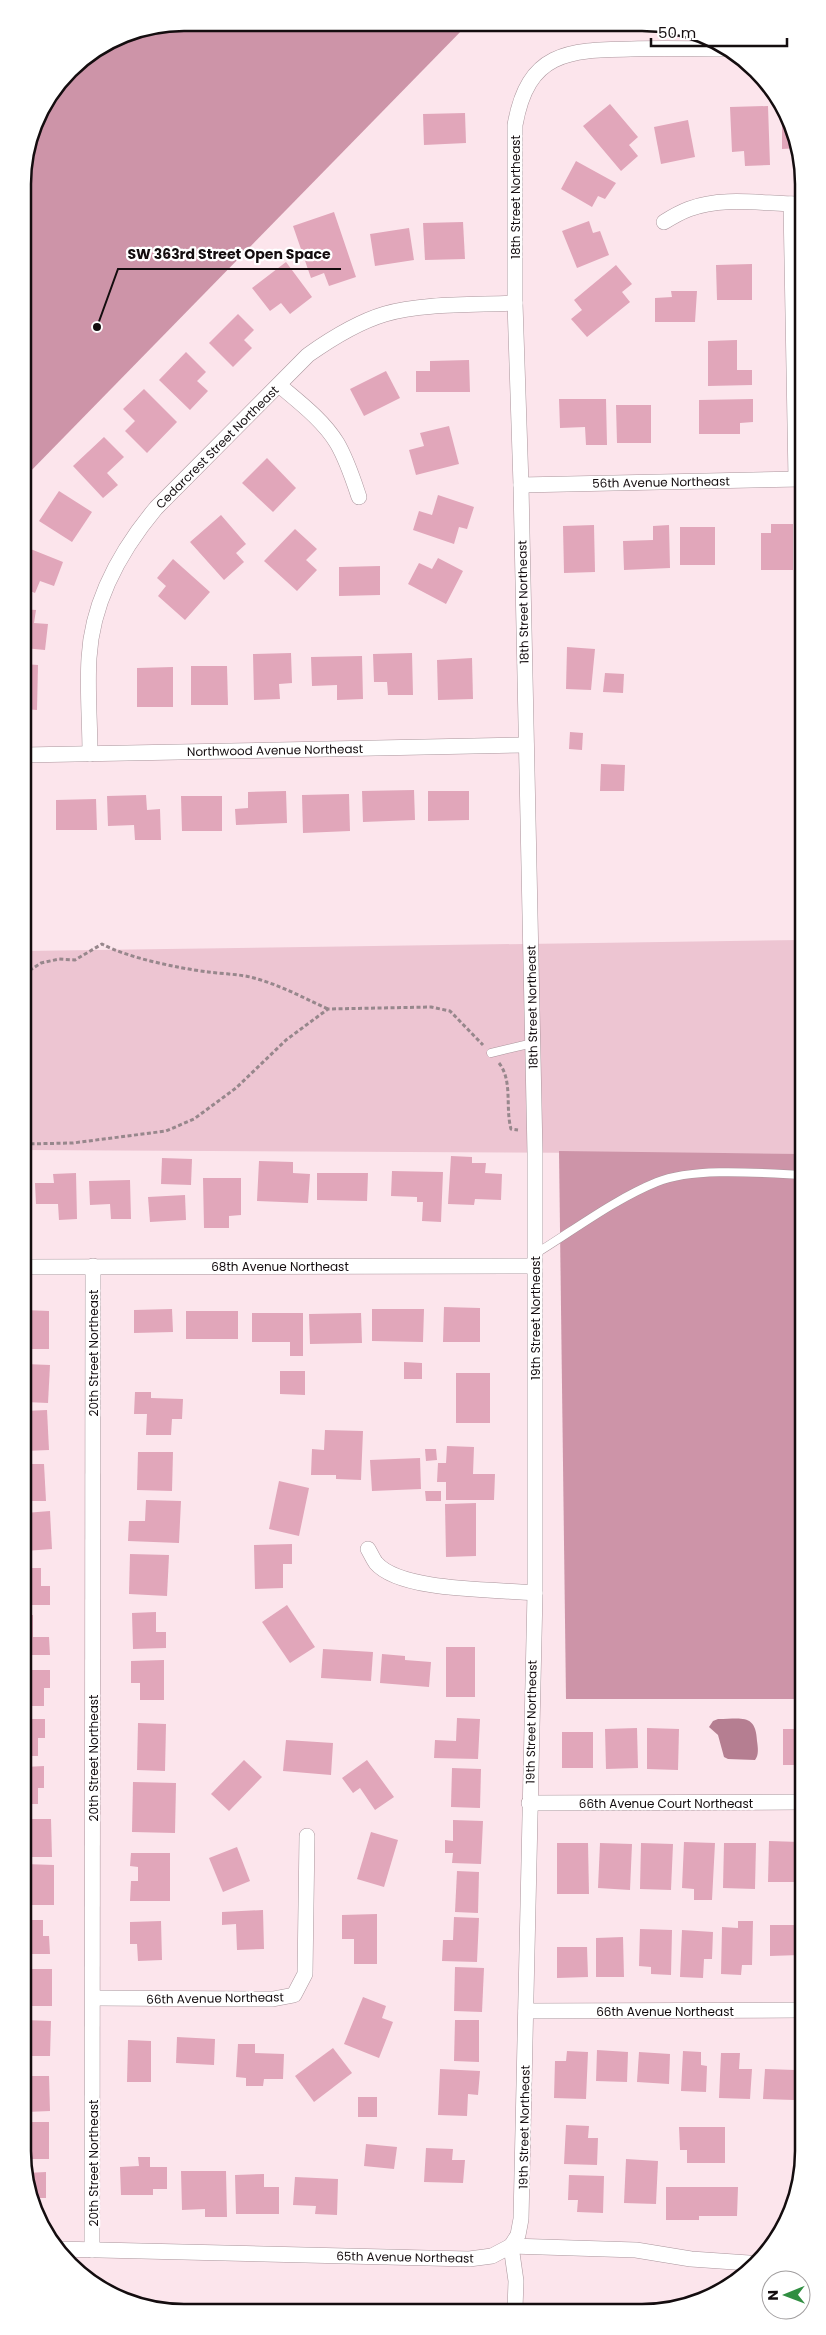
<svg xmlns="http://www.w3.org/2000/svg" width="826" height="2335" viewBox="0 0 826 2335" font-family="Poppins,sans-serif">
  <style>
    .green { fill: #edc5d2 }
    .forest { fill: #cd94a8 }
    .water { fill: #b57e91 }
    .building { fill: #e1a6ba }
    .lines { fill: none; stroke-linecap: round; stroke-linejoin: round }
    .service-casing { stroke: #aa959c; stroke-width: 9 }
    .minor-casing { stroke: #aa959c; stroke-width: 16 }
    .path { stroke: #97878c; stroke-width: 3; stroke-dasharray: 4 2.5; stroke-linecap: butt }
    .service { stroke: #fff; stroke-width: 8 }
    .minor { stroke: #fff; stroke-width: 15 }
    .labels { text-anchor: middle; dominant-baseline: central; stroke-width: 4.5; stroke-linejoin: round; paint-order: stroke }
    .street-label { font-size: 12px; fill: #140d0f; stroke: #fff }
    .rim { fill: none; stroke: #140d0f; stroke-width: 2.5 }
    .leader { fill: none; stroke: #140d0f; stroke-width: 2 }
    .callout-dot { fill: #140d0f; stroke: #fff; stroke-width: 2 }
    .callout-label { font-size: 14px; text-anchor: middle; font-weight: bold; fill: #140d0f; stroke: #fff; stroke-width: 4.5; stroke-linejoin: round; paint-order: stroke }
  </style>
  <rect width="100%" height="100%" fill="#fce5ec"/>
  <!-- green -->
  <path class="green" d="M801,940L802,1154L24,1150V951Z"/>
  <!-- forest -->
  <g class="forest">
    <path d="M184,23L468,24L23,479V173L39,112L77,63L122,35Z"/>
    <path d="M559,1151L802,1154L803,1699H566Z"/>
  </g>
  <!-- water -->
  <path class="water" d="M718,1719C741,1719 756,1713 757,1741C758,1748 759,1755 755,1760L728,1759L724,1757L718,1735L709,1727L713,1721Z"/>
  <!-- building -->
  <g class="building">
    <path d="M610,104L638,137L629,145L638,156L621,171L583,126Z"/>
    <path d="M768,106L770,165L745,166L744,151L732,152L730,107Z"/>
    <path d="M465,113L466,143L424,145L423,114Z"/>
    <path d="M688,120L695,157L661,164L654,127Z"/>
    <path d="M782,120H788L799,148L782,149Z"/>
    <path d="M576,161L616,183L605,199L598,196L592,207L561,189Z"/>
    <path d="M334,212L356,277L329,286L324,273L311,278L293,226Z"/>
    <path d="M589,221L593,233L600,231L609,255L577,268L562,231Z"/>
    <path d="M463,222L465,259L425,260L423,223Z"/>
    <path d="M409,228L414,260L375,266L370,234Z"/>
    <path d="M286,262L312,297L290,314L281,303L270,311L252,288Z"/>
    <path d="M752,264V300H717L716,265Z"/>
    <path d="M616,265L632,284L622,292L630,302L587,337L571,319L582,310L574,300Z"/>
    <path d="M671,291H697L695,322H655V298L672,297Z"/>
    <path d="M238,314L254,330L244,340L252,348L233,367L209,343Z"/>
    <path d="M737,340V370H752V385L708,386V341Z"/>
    <path d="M186,352L206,372L197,381L208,391L190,410L159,380Z"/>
    <path d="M469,360L470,392H416V371H430V361Z"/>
    <path d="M386,371L400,398L364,416L350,389Z"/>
    <path d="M144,389L177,422L147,453L125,431L135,421L123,409Z"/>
    <path d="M559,399H606L607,445H586L585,427L560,428Z"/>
    <path d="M753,399V422L740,423V434H699V400Z"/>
    <path d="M616,405H651V443H617Z"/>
    <path d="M449,426L459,464L416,475L409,450L424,446L420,433Z"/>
    <path d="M104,437L124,457L107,473L118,485L103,498L73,466Z"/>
    <path d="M267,458L296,488L273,512L242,483Z"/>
    <path d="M59,491L92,512L72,542L39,521Z"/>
    <path d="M438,495L474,507L467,529L459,527L454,544L413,530L419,511L432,515Z"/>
    <path d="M221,515L246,544L236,553L244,562L224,580L190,542Z"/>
    <path d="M771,524H793V570H761V533H771Z"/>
    <path d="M594,525L595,572L564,573L563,526Z"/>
    <path d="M669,525L670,568L624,570L623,541L653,540V526Z"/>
    <rect x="680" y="527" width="35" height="38"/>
    <path d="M295,529L317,549L306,560L317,570L297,591L264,561Z"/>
    <path d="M23,546L63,562L54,586L40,581L35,593L23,588Z"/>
    <path d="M438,558L463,571L446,604L408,584L419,563L432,569Z"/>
    <path d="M173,559L210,592L185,620L158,596L166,586L157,578Z"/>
    <path d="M380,566V595L339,596V567Z"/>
    <path d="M23,609L36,610L34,623L48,624L45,650L24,648Z"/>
    <path d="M567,647L595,649L591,690L566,689Z"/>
    <path d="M291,653L292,683L279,684L280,699L254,700L253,654Z"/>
    <path d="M412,653L413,695H388L387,682H374L373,654Z"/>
    <path d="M362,656L363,699L337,700V685L312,686L311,657Z"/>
    <path d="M472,658L473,699L438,700L437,660Z"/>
    <path d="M24,664L38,665L37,710L24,709Z"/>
    <path d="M191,666H227L228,705H191Z"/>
    <path d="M173,667V707H137V668Z"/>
    <path d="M605,673L624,674L623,693L603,692Z"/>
    <path d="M570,732L583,733L582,750L569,749Z"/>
    <path d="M601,764L625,765L624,791H600Z"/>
    <path d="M414,790L415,820L363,822L362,791Z"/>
    <path d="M286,791L287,823L236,825L235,809L248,808V792Z"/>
    <path d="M428,791H469V820L428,821Z"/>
    <path d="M349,794L350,831L303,833L302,795Z"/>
    <path d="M146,795L147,810L160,809L161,840H135L134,825L108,826L107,796Z"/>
    <path d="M181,796H222V831H182Z"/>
    <path d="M24,797H31L32,833H24Z"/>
    <path d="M96,799L97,830H56V800Z"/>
    <path d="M451,1156L472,1157V1163H486L485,1173L502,1174L501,1200L475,1199L474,1205L448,1204Z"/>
    <path d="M162,1158L192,1159L191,1185L161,1184Z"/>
    <path d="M259,1161L293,1162V1173L310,1174L308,1203L257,1201Z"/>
    <path d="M392,1171L443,1172L441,1222L422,1221L423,1202H417V1197L391,1196Z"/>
    <path d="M76,1173L77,1219L59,1220L58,1204H36L35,1183H54L53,1174Z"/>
    <path d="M317,1173H368L367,1201L317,1200Z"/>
    <path d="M203,1178H241V1215L229,1216V1228H204Z"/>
    <path d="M130,1180L131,1219H111L110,1204L90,1205L89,1181Z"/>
    <path d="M185,1195L186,1220L150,1222L148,1197Z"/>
    <path d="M444,1307L480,1308V1342H443Z"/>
    <path d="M172,1309L173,1332L134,1333V1310Z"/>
    <path d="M372,1309H424L423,1342L372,1341Z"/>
    <path d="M24,1310L49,1311V1349H25Z"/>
    <rect x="186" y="1311" width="52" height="28"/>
    <path d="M252,1313H303V1356H290V1342H252Z"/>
    <path d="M361,1313L362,1343L310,1344L309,1314Z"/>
    <path d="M404,1362L422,1363V1379H404Z"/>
    <path d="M25,1364L50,1365L48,1403L25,1402Z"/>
    <path d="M280,1371H305V1395L280,1394Z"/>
    <rect x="456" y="1373" width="34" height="50"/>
    <path d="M135,1392H151V1398L183,1399L182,1419H172L171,1435H146L147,1414H134Z"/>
    <path d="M47,1410L49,1450L25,1451V1411Z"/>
    <path d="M325,1430L363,1431L361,1480L336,1479V1475H311L312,1449L324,1450Z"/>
    <path d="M447,1446L474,1447L473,1474H495L494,1500H446V1482H437L438,1463H446Z"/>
    <path d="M425,1449H436L437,1460L426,1461Z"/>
    <path d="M138,1452H173L172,1491L137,1490Z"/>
    <path d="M420,1458L421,1489L372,1491L370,1460Z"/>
    <path d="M25,1464H44L46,1501H25Z"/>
    <path d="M279,1481L309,1488L299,1536L269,1529Z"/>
    <path d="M425,1491H441V1501H426Z"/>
    <path d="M146,1500L181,1501L179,1543L128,1541L129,1521H145Z"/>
    <path d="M476,1503V1556L446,1557L445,1504Z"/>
    <path d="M50,1511L52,1549L25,1551V1513Z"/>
    <path d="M292,1544V1564H283V1588L255,1589L254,1545Z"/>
    <path d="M130,1554L169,1555L167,1596L129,1594Z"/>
    <path d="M25,1568H41V1586H50V1605H25Z"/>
    <path d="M287,1605L315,1647L290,1663L262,1622Z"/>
    <path d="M156,1612V1632H166V1648L133,1649L132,1613Z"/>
    <path d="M25,1615H33V1637H49L50,1655H25Z"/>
    <rect x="446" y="1647" width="29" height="50"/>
    <path d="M323,1649L373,1652L371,1681L321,1678Z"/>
    <path d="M382,1654L405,1656V1660L431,1662L429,1687L380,1683Z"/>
    <path d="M164,1660V1700H140V1683H131V1661Z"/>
    <path d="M25,1670H50V1688H44V1706H25Z"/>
    <path d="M457,1718L480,1719L478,1759L434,1758L435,1740L456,1741Z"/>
    <path d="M25,1719H45V1738H38V1756H25Z"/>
    <path d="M138,1723L166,1724L165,1771L137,1770Z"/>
    <path d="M637,1728L638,1768L606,1769L605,1729Z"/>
    <path d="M647,1728L679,1729L678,1770L647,1769Z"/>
    <rect x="783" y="1729" width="20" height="36"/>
    <rect x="562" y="1732" width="31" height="36"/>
    <path d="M286,1740L333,1743L331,1775L283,1771Z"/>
    <path d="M244,1760L262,1777L229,1811L211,1794Z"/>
    <path d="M367,1760L394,1797L375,1810L360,1788L353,1793L342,1778Z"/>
    <path d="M44,1766V1788H38V1804H25V1767Z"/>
    <path d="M452,1768L481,1769L480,1808L451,1807Z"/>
    <path d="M133,1782L176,1783L175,1833L132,1832Z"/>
    <path d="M25,1819H51L52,1857H25Z"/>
    <path d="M453,1820L483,1821L481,1864L452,1863L453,1853H445V1840L453,1841Z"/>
    <path d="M371,1832L398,1840L384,1887L357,1879Z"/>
    <path d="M769,1841L800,1842L799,1882H768Z"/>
    <path d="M684,1842L715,1843L712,1900H694V1889L682,1888Z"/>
    <path d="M557,1843H588L589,1894H557Z"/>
    <path d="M600,1843L632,1844L630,1890L598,1888Z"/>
    <path d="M641,1843L673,1844L671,1890L640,1889Z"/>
    <path d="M724,1843H756L755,1889L723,1888Z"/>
    <path d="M237,1847L250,1881L223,1892L209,1858Z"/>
    <path d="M131,1853H170V1901H130L131,1881H138V1867L130,1866Z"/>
    <path d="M25,1864L54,1865V1905H26Z"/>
    <path d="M457,1871L479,1872L478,1913L455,1912Z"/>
    <path d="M263,1910L264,1949L237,1950L236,1924L222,1925V1912Z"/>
    <path d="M377,1914V1964H354V1939H342V1915Z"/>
    <path d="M454,1917L479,1918L477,1962L442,1961L443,1940H453Z"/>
    <path d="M25,1920H43V1936H49L50,1954H25Z"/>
    <path d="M161,1921L162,1960L138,1961L137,1944H130V1922Z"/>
    <path d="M738,1921H753L752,1965H742L741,1975L721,1974L722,1927L738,1928Z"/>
    <path d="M770,1925H800V1955L770,1956Z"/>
    <path d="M640,1929L672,1930L671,1975L651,1974V1967L639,1966Z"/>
    <path d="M682,1930L713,1932L712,1959H704L703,1978L680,1977Z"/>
    <path d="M623,1937L624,1977H596V1938Z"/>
    <path d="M557,1947H587L588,1977L557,1978Z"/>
    <path d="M455,1967L484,1968L482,2012L454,2011Z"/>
    <rect x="26" y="1969" width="26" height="37"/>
    <path d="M363,1997L386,2006L382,2018L393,2022L379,2058L344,2044Z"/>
    <path d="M25,2020L51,2021L50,2056H25Z"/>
    <path d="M455,2020H479V2062L454,2061Z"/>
    <path d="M177,2037L215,2039L214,2065L176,2063Z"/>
    <path d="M128,2040L151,2041V2082H127Z"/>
    <path d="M238,2044H255V2053L284,2054L283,2079H264L263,2086H246V2078L236,2077Z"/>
    <path d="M333,2048L352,2073L314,2102L295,2076Z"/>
    <path d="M597,2050L628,2052L627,2082L596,2081Z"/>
    <path d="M567,2051L588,2052L586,2099L554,2098L555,2061H566Z"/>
    <path d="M683,2051L701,2052V2065L707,2066L706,2092L681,2091Z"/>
    <path d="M639,2052L670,2054L669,2084L637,2082Z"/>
    <path d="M721,2053H740L739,2069H752L750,2099L719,2098Z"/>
    <path d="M440,2069L480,2071L478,2095L468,2094L467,2116L438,2115Z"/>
    <path d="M765,2069L795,2070L794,2100L763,2099Z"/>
    <path d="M26,2076H49L50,2111L26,2112Z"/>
    <rect x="358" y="2097" width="19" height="20"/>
    <rect x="26" y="2122" width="23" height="37"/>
    <path d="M566,2125L589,2126L588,2138H598L597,2165L564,2164Z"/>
    <path d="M679,2127H725V2163H687V2150H680Z"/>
    <path d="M366,2144L397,2147L394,2169L364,2166Z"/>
    <path d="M426,2148L453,2149L452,2160H465L463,2183L424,2182Z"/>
    <path d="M138,2157H150V2167H167V2189H153V2195H121L120,2167L139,2166Z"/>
    <path d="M626,2159L658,2161L656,2204L624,2203Z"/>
    <path d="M181,2171H226L227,2217H205V2209L182,2210Z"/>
    <path d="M46,2172V2198H40V2221L26,2183V2173Z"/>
    <path d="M264,2174V2187H279V2214H236L235,2175Z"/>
    <path d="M569,2175L604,2176L603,2213L577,2212L578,2200H568Z"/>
    <path d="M295,2177L338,2179L337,2215L315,2214L316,2206L293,2205Z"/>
    <path d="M666,2187H738L737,2216H699V2220H666Z"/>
    <rect x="197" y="2305" width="43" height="4"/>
    <rect x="249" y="2305" width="22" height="4"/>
    <path d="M161,2306L182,2307L181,2309H161Z"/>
  </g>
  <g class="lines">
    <!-- service casing -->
    <g class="service-casing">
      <g id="service">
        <path d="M491,1053L533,1043"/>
        <path d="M535,1254C574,1230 615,1199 657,1182C693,1167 762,1173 802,1175"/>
      </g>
    </g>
    <!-- minor casing -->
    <g class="minor-casing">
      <g id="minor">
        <path d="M791,204L796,479"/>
        <path d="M664,222C672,217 681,212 689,209C723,196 764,204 799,204"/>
        <path d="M279,385C299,402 323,420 337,443C347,460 353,479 359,497"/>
        <path d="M521,485L801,479"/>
        <path d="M90,754C90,722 87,690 89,658C92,602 121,550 156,508L308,355C332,338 358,322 385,314C421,303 477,305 515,303"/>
        <path d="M24,755L526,745"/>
        <path d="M24,1267L535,1266"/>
        <path d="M368,1549C371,1554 373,1559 376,1563C401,1592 497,1589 535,1593"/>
        <path d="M529,1803L803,1802"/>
        <path d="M94,1998L273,1999L294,1995L305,1974L307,1836"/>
        <path d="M526,2011L803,2010"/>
        <path d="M58,2249L469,2259L492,2256L511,2246L636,2250L691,2259L749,2263"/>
        <path d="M92,2250L93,1266"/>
        <path d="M515,2309L516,2281L511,2246L518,2235L521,2219L535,1593V1153L521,485L515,303V125C528,52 567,50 631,49C663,48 695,49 727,49"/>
      </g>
    </g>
    <!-- path -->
    <g class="path">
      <path d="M24,974L41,963L59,959L75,960L102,944C128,958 178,968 208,972C223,974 240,974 254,978C280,985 304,998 328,1009"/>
      <path d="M499,1063C513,1081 505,1107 511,1129L518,1130"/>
      <path d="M24,1144L73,1143L166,1131L194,1119L236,1088L286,1040L328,1009L431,1007L450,1011L483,1045"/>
    </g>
    <!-- service -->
    <use href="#service" class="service"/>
    <!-- minor -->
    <use href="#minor" class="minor"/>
  </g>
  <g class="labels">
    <!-- street labels -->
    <g class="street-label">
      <text transform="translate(515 197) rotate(-90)">18th Street Northeast</text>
      <text transform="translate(217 447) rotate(-45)">Cedarcrest Street Northeast</text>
      <text transform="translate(661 482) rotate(-1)">56th Avenue Northeast</text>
      <text transform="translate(523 602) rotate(-91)">18th Street Northeast</text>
      <text transform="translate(275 750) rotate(-1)">Northwood Avenue Northeast</text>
      <text transform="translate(532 1007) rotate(-91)">18th Street Northeast</text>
      <text x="280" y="1266">68th Avenue Northeast</text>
      <text transform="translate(535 1318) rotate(-90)">19th Street Northeast</text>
      <text transform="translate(93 1353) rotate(-90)">20th Street Northeast</text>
      <text transform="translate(531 1722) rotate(-89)">19th Street Northeast</text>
      <text transform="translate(93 1758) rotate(-90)">20th Street Northeast</text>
      <text x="666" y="1803">66th Avenue Court Northeast</text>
      <text transform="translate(215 1998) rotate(-1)">66th Avenue Northeast</text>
      <text x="665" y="2011">66th Avenue Northeast</text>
      <text transform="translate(524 2127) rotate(-89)">19th Street Northeast</text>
      <text transform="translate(93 2163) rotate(-90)">20th Street Northeast</text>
      <text transform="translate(405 2257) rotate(1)">65th Avenue Northeast</text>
    </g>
  </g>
  <!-- crop -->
  <path d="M0 0H826V2335H0ZM184 31H642A153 153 0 0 1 795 184V2151A153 153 0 0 1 642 2304H184A153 153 0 0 1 31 2151V184A153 153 0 0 1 184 31Z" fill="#fff" fill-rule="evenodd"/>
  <path class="rim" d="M184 31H642A153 153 0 0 1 795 184V2151A153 153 0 0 1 642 2304H184A153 153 0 0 1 31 2151V184A153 153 0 0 1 184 31Z"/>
  <!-- callouts -->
  <path class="leader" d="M97 327L118 269H341"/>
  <circle class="callout-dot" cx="97" cy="327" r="5"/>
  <g class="callout-label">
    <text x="229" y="259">SW 363rd Street Open Space</text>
  </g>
  <!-- north arrow -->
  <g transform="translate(786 2295) rotate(269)"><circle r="24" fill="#ffffff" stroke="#a19e9f"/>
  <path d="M0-4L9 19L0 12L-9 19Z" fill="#308e41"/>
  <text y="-8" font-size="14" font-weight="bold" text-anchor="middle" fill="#140d0f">N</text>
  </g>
  <!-- scale -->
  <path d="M651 38v8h136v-8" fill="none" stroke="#140d0f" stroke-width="2.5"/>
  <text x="658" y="38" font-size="15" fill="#140d0f" stroke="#ffffff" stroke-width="4" paint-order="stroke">50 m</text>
</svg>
